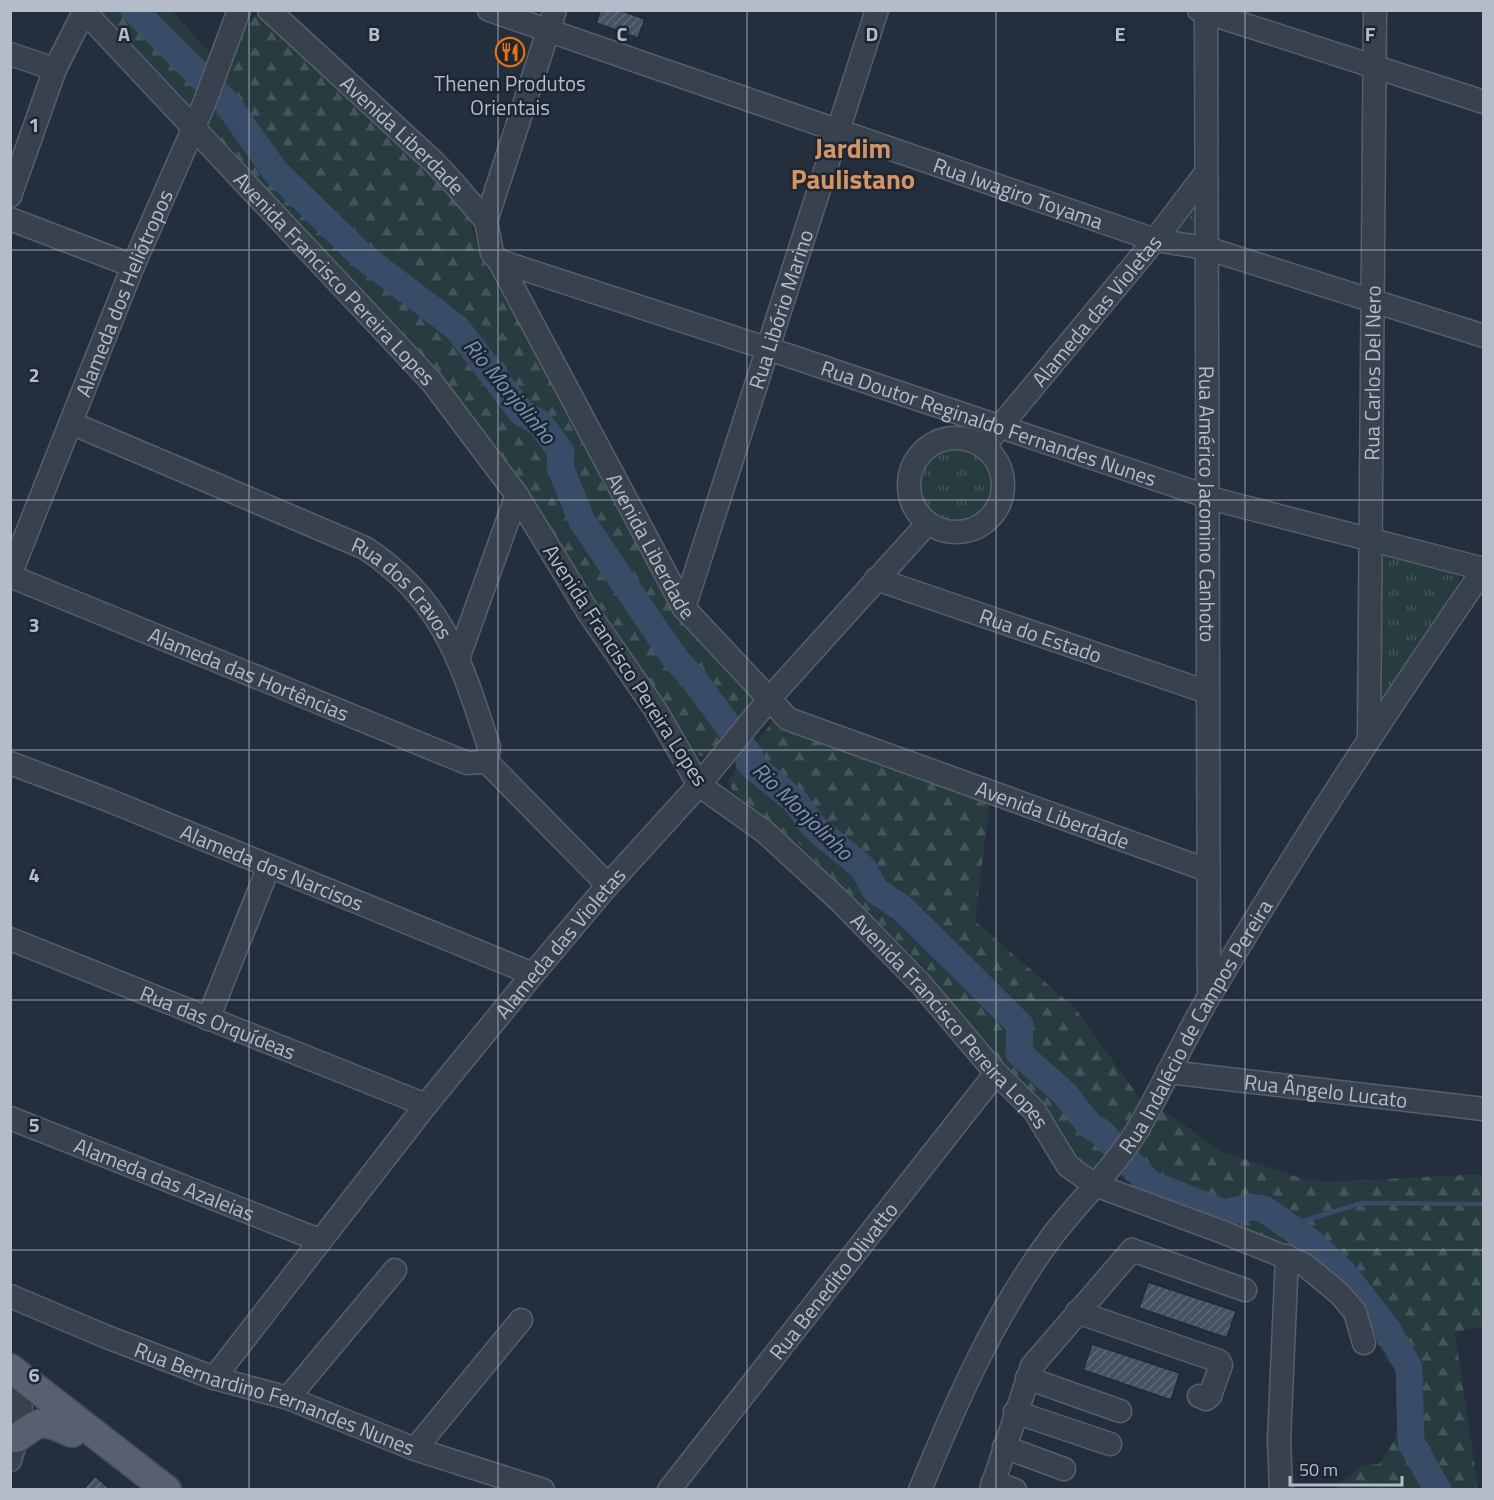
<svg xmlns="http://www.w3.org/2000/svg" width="1494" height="1500" viewBox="0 0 1494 1500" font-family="'Titillium Web',sans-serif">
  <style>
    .forest { fill: url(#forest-firs) }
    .park { fill: url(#park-tufts) }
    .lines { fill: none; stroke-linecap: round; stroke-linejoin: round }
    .stream { stroke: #394c67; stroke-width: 4.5 }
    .river { stroke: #394c67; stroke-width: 27 }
    .building { fill: url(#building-hatch); stroke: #1f2835; stroke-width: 1.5 }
    .minor-casing { stroke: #565f6c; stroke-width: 25 }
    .major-casing { stroke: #414a57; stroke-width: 31 }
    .minor { stroke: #38414e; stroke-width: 22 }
    .major { stroke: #56606e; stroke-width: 28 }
    .grid { fill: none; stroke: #b4bcc9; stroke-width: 1.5; stroke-opacity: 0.55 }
    .labels { text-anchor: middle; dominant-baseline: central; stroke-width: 5; stroke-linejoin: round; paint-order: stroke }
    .poi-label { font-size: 21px; fill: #b4bcc9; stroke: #1d2633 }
    .street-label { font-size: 21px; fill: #b4bcc9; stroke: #1d2633 }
    .water-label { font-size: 22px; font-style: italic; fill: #7c92b1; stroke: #1d2633 }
    .district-label { font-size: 27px; font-weight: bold; fill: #d59563; stroke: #1d2633 }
    .grid-label { font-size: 20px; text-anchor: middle; font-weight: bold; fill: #b4bcc9; stroke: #1d2633; stroke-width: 5; stroke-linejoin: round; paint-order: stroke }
  </style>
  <defs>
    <pattern id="forest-firs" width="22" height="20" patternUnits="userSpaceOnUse" patternTransform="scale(1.5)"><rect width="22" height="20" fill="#263c3f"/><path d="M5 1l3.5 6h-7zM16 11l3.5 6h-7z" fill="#435659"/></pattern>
    <pattern id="park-tufts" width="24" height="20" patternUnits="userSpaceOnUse" patternTransform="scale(1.5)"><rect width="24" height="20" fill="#263c3f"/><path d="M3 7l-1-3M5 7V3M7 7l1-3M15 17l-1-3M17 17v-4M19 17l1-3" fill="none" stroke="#435659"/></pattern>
    <pattern id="building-hatch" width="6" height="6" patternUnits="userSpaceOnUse" patternTransform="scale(1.5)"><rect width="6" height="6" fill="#455162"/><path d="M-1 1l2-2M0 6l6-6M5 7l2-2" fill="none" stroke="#5d6877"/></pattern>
  </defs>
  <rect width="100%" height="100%" fill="#242f3e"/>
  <!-- forest -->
  <g class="forest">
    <path d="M94,11H172L214,58L198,107L189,109Z"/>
    <path d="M264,11L470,213L471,226L485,265L530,342L653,571L759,699L709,756H699L621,647L543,522L534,500L517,476L203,127C214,97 234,21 264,11Z"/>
    <path d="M773,721L781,722L990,799L975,921L1075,1008L1143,1103L1094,1175L1084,1172L992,1060L926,969L800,845L733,792L728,780Z"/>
    <path d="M1162,1110L1223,1152L1303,1179L1327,1182L1483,1174V1326L1455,1332L1478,1489H1334L1362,1465L1379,1464C1403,1435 1401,1410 1401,1375L1385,1358L1359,1302L1150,1195L1115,1173Z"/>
  </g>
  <!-- park -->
  <g class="park">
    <path d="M1193,205H1199V236L1175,229Z"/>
    <circle cx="956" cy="484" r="40"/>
    <path d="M1384,554L1454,569L1459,577L1458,586L1383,696L1376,695L1379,559Z"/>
  </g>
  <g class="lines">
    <!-- stream -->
    <path class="stream" d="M1286,1226L1362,1203L1484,1204"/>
    <!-- river -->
    <path class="river" d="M134,10L226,102L275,171L362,256L457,328L522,413L540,423L561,452L560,467L582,521L673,656L693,678L750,756L749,763L796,802L813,826L863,868L875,890L902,908L1020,1025L1019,1053L1065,1094L1089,1125L1101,1132L1149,1183L1224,1213L1251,1207L1264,1209L1312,1243L1343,1272L1388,1330L1409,1368L1411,1443L1438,1490"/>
  </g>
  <!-- building -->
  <g class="building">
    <path d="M600,10H619L645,19L638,38L596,23Z"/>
    <path d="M1148,1282L1236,1311L1227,1338L1139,1308Z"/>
    <path d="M1092,1344L1180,1373L1171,1400L1083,1370Z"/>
    <path d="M95,1476L111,1490H83Z"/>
  </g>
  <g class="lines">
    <!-- minor casing -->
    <g class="minor-casing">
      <g id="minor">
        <path id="s1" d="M83,10L432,382L517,495L590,615L655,709L699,785L765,832L841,902L920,983L996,1073L1034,1110L1068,1166L1095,1185L1220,1231L1305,1265L1340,1294L1355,1312L1364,1343"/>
        <path id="s2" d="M269,10L435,163L458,188L486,221L492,253L499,261L684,608L788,719L1207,870"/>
        <path id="s3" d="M489,10L1155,240L1206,248L1484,336"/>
        <path d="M1199,10L1484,102"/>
        <path id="s4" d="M1206,10L1209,996"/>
        <path d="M10,54L55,69L84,12"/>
        <path d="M10,196L55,69"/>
        <path d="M10,219L133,266"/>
        <path d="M486,221L555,10"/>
        <path id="s5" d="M499,261L769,349L1221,501L1484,569"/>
        <path id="s6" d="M71,423L365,548C444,600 461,662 489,747L487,762L608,885"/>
        <circle cx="956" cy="485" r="47"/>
        <path id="s7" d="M984,446L1155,240L1205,174"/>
        <path id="s8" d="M10,575L133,266L204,104L239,10"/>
        <path id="s9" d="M10,576L467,763L487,762"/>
        <path id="s10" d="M876,579L1207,692"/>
        <path id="s11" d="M684,608L877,10"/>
        <path d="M459,656L517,495"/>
        <path id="s12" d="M1369,736L1375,10"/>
        <path id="s13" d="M10,763L108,800L533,974"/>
        <path id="s14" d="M10,939L426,1105"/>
        <path d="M208,1019L269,866"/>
        <path id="s15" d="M1168,1072L1484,1109"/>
        <path id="s16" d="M10,1118L319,1240"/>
        <path id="s17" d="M10,1296L107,1337L214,1378L288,1398L415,1449L543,1490"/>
        <path d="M1077,1312L1219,1361L1221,1365L1210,1396L1206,1399L1199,1396"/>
        <path id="s18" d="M214,1378L426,1105L533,974L608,885L699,785L770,698L927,524"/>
        <path d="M1027,1378L1120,1411"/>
        <path d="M288,1398L395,1270"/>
        <path d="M1015,1412L1110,1444"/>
        <path d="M1004,1447L1064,1469"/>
        <path d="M415,1449L521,1320"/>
        <path d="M10,1460L21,1424L20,1376"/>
        <path d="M993,1482L1015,1490"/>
        <path id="s19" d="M669,1490L996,1073"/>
        <path id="s20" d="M920,1490C957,1400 995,1313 1053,1235C1081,1199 1114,1168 1138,1129C1164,1085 1184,1038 1210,995C1296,849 1388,708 1484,569"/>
        <path d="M991,1490L1032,1366L1132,1250L1245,1290"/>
        <path d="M1281,1490L1279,1441L1287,1256"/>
      </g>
    </g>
    <!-- major casing -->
    <g class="major-casing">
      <g id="major">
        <path d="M10,1368L167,1490"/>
        <path d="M17,1438C41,1419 44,1420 72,1433"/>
      </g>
    </g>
    <!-- minor -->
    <use href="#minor" class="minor"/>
    <!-- major -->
    <use href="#major" class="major"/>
  </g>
  <!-- grid -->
  <path class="grid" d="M249,10V1490M498,10V1490M747,10V1490M996,10V1490M1245,10V1490M10,250H1484M10,500H1484M10,750H1484M10,1000H1484M10,1250H1484"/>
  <!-- icons -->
  <defs>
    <g id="restaurant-ring" transform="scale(1.5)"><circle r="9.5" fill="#1d2633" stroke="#e8710a" stroke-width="1.5"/><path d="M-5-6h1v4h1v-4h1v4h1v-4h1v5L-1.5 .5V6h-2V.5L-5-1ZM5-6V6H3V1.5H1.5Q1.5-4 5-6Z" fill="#e8710a"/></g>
  </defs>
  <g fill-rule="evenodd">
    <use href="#restaurant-ring" x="510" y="52"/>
  </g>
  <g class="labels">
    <!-- poi labels -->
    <g class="poi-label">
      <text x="510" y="83">Thenen Produtos<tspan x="510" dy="24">Orientais</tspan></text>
    </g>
    <!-- street labels -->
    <g class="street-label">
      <text stroke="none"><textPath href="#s2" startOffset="183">Avenida Liberdade</textPath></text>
      <text stroke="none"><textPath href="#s3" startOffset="560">Rua Iwagiro Toyama</textPath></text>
      <text stroke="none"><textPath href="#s1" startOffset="368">Avenida Francisco Pereira Lopes</textPath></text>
      <text stroke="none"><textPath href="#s8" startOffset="304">Alameda dos Heliótropos</textPath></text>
      <text stroke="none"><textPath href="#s11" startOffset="314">Rua Libório Marino</textPath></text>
      <text stroke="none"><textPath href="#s7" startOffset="176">Alameda das Violetas</textPath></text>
      <text stroke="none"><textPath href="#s12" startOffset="363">Rua Carlos Del Nero</textPath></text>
      <text stroke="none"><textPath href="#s5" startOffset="516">Rua Doutor Reginaldo Fernandes Nunes</textPath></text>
      <text stroke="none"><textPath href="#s4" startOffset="494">Rua Américo Jacomino Canhoto</textPath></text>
      <text stroke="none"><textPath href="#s2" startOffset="669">Avenida Liberdade</textPath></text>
      <text stroke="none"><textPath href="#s6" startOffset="374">Rua dos Cravos</textPath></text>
      <text stroke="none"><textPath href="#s10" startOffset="174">Rua do Estado</textPath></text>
      <text transform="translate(626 665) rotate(57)">Avenida Francisco Pereira Lopes</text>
      <text stroke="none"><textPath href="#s9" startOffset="258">Alameda das Hortências</textPath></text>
      <text stroke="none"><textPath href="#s2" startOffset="1173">Avenida Liberdade</textPath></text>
      <text stroke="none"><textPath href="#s13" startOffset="282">Alameda dos Narcisos</textPath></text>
      <text stroke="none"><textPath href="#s18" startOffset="556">Alameda das Violetas</textPath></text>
      <text stroke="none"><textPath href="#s14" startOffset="224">Rua das Orquídeas</textPath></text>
      <text stroke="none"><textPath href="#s1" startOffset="1340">Avenida Francisco Pereira Lopes</textPath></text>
      <text stroke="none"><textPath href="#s20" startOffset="542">Rua Indalécio de Campos Pereira</textPath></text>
      <text stroke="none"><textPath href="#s15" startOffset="159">Rua Ângelo Lucato</textPath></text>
      <text stroke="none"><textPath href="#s16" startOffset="166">Alameda das Azaleias</textPath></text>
      <text stroke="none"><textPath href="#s19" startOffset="266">Rua Benedito Olivatto</textPath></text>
      <text stroke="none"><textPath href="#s17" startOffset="284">Rua Bernardino Fernandes Nunes</textPath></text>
    </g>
    <!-- water labels -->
    <g class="water-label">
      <text transform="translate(510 391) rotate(50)">Rio Monjolinho</text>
      <text transform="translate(803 811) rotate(44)">Rio Monjolinho</text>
    </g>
    <!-- district labels -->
    <g class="district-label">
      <text x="853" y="147">Jardim<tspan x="853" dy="31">Paulistano</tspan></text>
    </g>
  </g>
  <g class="grid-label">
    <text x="124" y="41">A</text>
    <text x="374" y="41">B</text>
    <text x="622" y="41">C</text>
    <text x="872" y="41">D</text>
    <text x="1120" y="41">E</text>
    <text x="1370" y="41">F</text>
    <text x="34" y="132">1</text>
    <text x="34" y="382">2</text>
    <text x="34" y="632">3</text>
    <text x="34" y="882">4</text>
    <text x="34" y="1132">5</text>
    <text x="34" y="1382">6</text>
  </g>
  <!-- border -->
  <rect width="1494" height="1500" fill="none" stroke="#b4bcc9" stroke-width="24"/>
  <!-- scale -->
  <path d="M1290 1476v9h112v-9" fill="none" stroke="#b4bcc9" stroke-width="3"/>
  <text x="1299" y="1476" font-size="18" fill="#b4bcc9" stroke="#1d2633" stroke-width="4.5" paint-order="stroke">50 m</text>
</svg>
